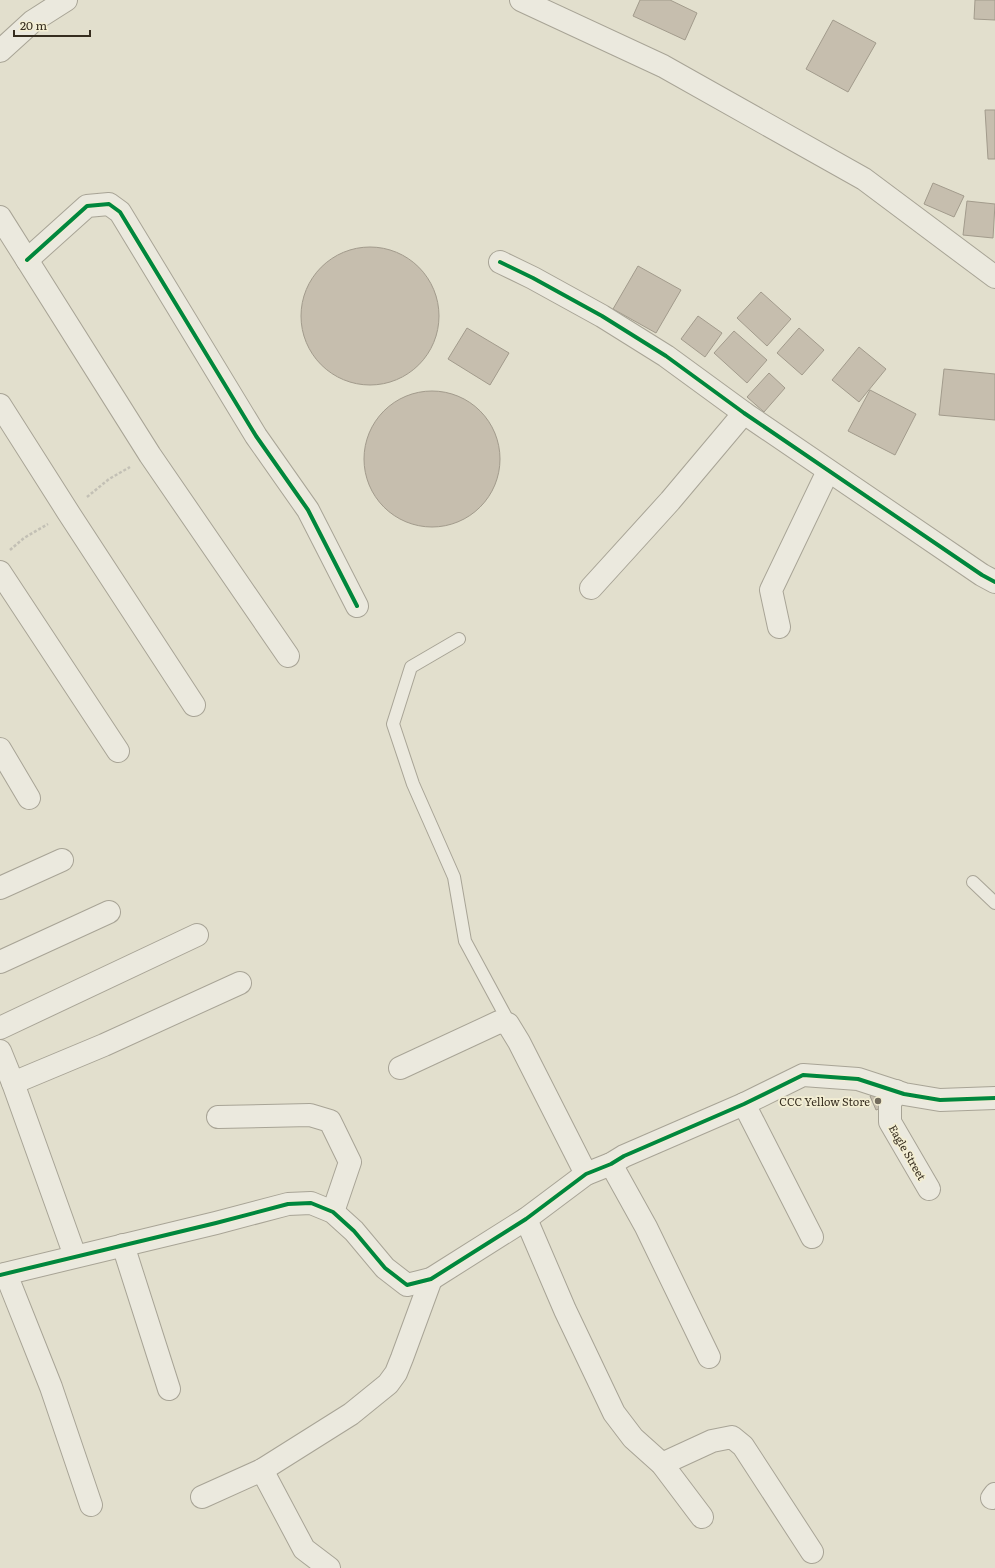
<svg xmlns="http://www.w3.org/2000/svg" width="995" height="1568" viewBox="0 0 995 1568" font-family="Literata,serif">
  <style>
    .building { fill: #c6beae; stroke: #a29b8c }
    .lines { fill: none; stroke-linecap: round; stroke-linejoin: round }
    .service-casing { stroke: #a8a496; stroke-width: 14 }
    .minor-casing { stroke: #a8a496; stroke-width: 24 }
    .tertiary-casing { stroke: #a8a496; stroke-width: 24 }
    .path { stroke: #c3c0b5; stroke-width: 2.5; stroke-dasharray: 3 2; stroke-linecap: butt }
    .service { stroke: #ebe9de; stroke-width: 12 }
    .minor { stroke: #ebe9de; stroke-width: 22 }
    .tertiary { stroke: #ebe9de; stroke-width: 22 }
    .cycleway-casing { stroke: #f3eed3; stroke-width: 6 }
    .cycleway { stroke: #00873e; stroke-width: 4 }
    .poi-dot { fill: #726b5c; stroke: #f3eed3; stroke-width: 1.5 }
    .labels { text-anchor: middle; dominant-baseline: central; stroke-width: 3.5; stroke-linejoin: round; paint-order: stroke }
    .poi-label { font-size: 11px; fill: #362d1f; stroke: #f3eed3; text-anchor: end }
    .street-label { font-size: 11px; fill: #362d1f; stroke: #f3eed3 }
  </style>
  <rect width="100%" height="100%" fill="#e2dfcd"/>
  <!-- building -->
  <g class="building">
    <path d="M640,0H670L697,13L685,40L633,16Z"/>
    <path d="M975,0H995V20L974,19Z"/>
    <path d="M833,20L876,43L848,92L806,69Z"/>
    <path d="M985,110H995V159H988Z"/>
    <path d="M933,183L964,196L954,217L924,204Z"/>
    <path d="M967,201L995,204L993,238L963,235Z"/>
    <circle cx="370" cy="316" r="69"/>
    <path d="M638,266L681,290L656,333L613,309Z"/>
    <path d="M761,292L791,319L767,346L737,318Z"/>
    <path d="M698,316L722,333L705,357L681,339Z"/>
    <path d="M467,328L509,353L490,385L448,359Z"/>
    <path d="M799,328L824,350L802,375L777,353Z"/>
    <path d="M734,331L767,360L747,383L714,353Z"/>
    <path d="M859,347L886,369L859,402L832,380Z"/>
    <path d="M944,369L995,374V420L939,415Z"/>
    <path d="M769,373L785,388L764,412L747,397Z"/>
    <path d="M870,390L916,414L895,455L848,431Z"/>
    <circle cx="432" cy="459" r="68"/>
    <path d="M880,1092L886,1106L876,1110L870,1096Z"/>
  </g>
  <g class="lines">
    <!-- service casing -->
    <g class="service-casing">
      <g id="service">
        <path d="M459,639L411,667L393,724L413,784L454,877L465,941L505,1015L508,1024"/>
        <path d="M973,882L995,903"/>
      </g>
    </g>
    <!-- minor casing -->
    <g class="minor-casing">
      <g id="minor">
        <path d="M0,217L150,455L288,656"/>
        <path d="M27,260L87,206L109,204L120,212L256,436L308,510L357,606"/>
        <path d="M500,262L533,278L602,316L666,356L744,413L982,575L995,582"/>
        <path d="M0,405L68,512L194,705"/>
        <path d="M0,572L118,751"/>
        <path d="M591,588L670,501L744,413"/>
        <path d="M779,627L771,590L828,471"/>
        <path d="M0,749L29,798"/>
        <path d="M0,888L62,860"/>
        <path d="M0,962L109,912"/>
        <path d="M0,1028L197,935"/>
        <path d="M0,1051L13,1083L75,1256"/>
        <path d="M400,1068L499,1022L508,1024L519,1042L586,1174"/>
        <path d="M13,1083L104,1045L240,983"/>
        <path d="M896,1091L890,1104V1122L929,1189"/>
        <path d="M744,1104L812,1237"/>
        <path d="M218,1117L310,1115L330,1121L350,1162L333,1212"/>
        <path d="M611,1164L646,1227L709,1357"/>
        <path d="M526,1219L565,1310L614,1413L633,1438L662,1464L702,1517"/>
        <path d="M123,1245L169,1389"/>
        <path d="M6,1274L51,1387L91,1505"/>
        <path d="M662,1464L712,1441L732,1437L743,1446L812,1552"/>
        <path d="M262,1470L304,1549L329,1568"/>
        <path d="M202,1497L262,1470L351,1414L388,1384L396,1373L402,1358L431,1279"/>
        <path d="M992,1498L995,1494"/>
      </g>
    </g>
    <!-- tertiary casing -->
    <g class="tertiary-casing">
      <g id="tertiary">
        <path d="M521,0L663,66L864,179L995,277"/>
        <path d="M0,51L33,21L66,0"/>
        <path d="M0,1275L216,1223L288,1204L311,1203L333,1212L354,1231L385,1268L407,1285L431,1279L526,1219L586,1174L611,1164L624,1156L744,1104L803,1075L858,1079L904,1094L940,1100L995,1098"/>
      </g>
    </g>
    <!-- path -->
    <g class="path">
      <path d="M87,497L109,479L130,467"/>
      <path d="M10,550L24,538L48,524"/>
    </g>
    <!-- service -->
    <use href="#service" class="service"/>
    <!-- minor -->
    <use href="#minor" class="minor"/>
    <!-- tertiary -->
    <use href="#tertiary" class="tertiary"/>
    <!-- cycleway casing -->
    <g class="cycleway-casing">
      <g id="cycleway">
        <path d="M27,260L87,206L109,204L120,212L256,436L308,510L357,606"/>
        <path d="M500,262L533,278L602,316L666,356L744,413L982,575L995,582"/>
        <path d="M0,1275L216,1223L288,1204L311,1203L333,1212L354,1231L385,1268L407,1285L431,1279L526,1219L586,1174L611,1164L624,1156L744,1104L803,1075L858,1079L904,1094L940,1100L995,1098"/>
      </g>
    </g>
    <!-- cycleway -->
    <use href="#cycleway" class="cycleway"/>
  </g>
  <!-- markers -->
  <circle class="poi-dot" cx="878" cy="1101" r="4"/>
  <g class="labels">
    <!-- poi labels -->
    <g class="poi-label">
      <text x="870" y="1101">CCC Yellow Store</text>
    </g>
    <!-- street labels -->
    <g class="street-label">
      <text transform="translate(908 1152) rotate(60)">Eagle Street</text>
    </g>
  </g>
  <!-- scale -->
  <path d="M14 30v6h76v-6" fill="none" stroke="#362d1f" stroke-width="2"/>
  <text x="20" y="30" font-size="12" fill="#362d1f" stroke="#f3eed3" stroke-width="3" paint-order="stroke">20 m</text>
</svg>
